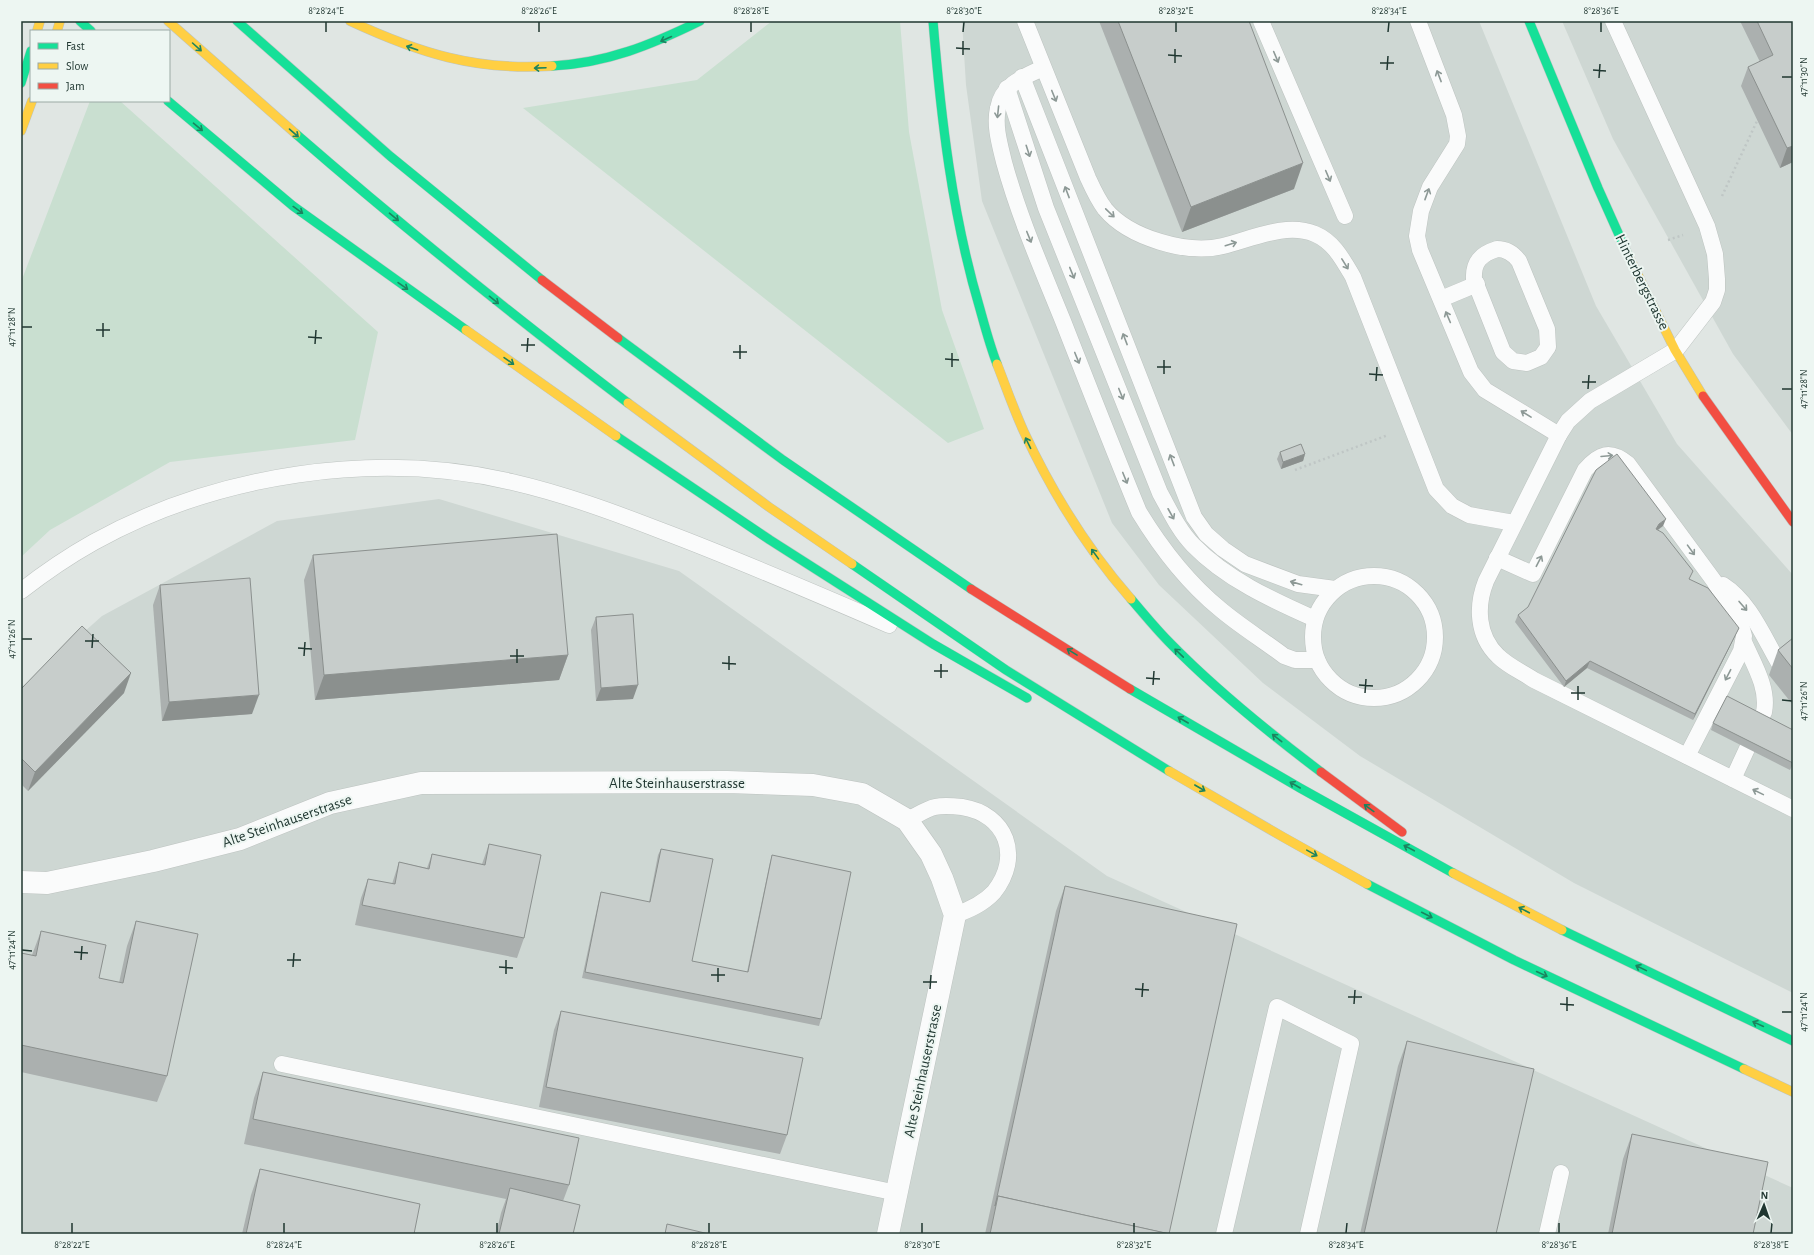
<svg xmlns="http://www.w3.org/2000/svg" width="1814" height="1255" viewBox="0 0 1814 1255" font-family="'Alegreya Sans',sans-serif">
  <style>
    .built { fill: #ced7d3 }
    .green { fill: #c9dfd0 }
    .lines { fill: none; stroke-linecap: round; stroke-linejoin: round }
    .lane-casing { stroke: #bdc3c0; stroke-width: 17 }
    .street-casing { stroke: #bdc3c0; stroke-width: 23 }
    .fast-casing { stroke: #bcc4c1; stroke-width: 10 }
    .slow-casing { stroke: #bcc4c1; stroke-width: 10 }
    .jam-casing { stroke: #bcc4c1; stroke-width: 10 }
    .path { stroke: #bfc6c5; stroke-width: 2.5; stroke-dasharray: 2 3; stroke-linecap: butt }
    .lane { stroke: #fafbfb; stroke-width: 16 }
    .street { stroke: #fafbfb; stroke-width: 22 }
    .fast { stroke: #16e098; stroke-width: 9 }
    .slow { stroke: #ffcf43; stroke-width: 9 }
    .jam { stroke: #f24e42; stroke-width: 9 }
    .wall { fill: #abb0af }
    .shaded-wall { fill: #8b908e }
    .building { fill: #c7cdcb; stroke: #8b908e }
    .oneway { stroke: #1c835f }
    .oneway2 { stroke: #8d9996 }
    .ticks { fill: none; stroke: #203731; stroke-width: 1.5 }
    .labels { text-anchor: middle; dominant-baseline: central; stroke-width: 4; stroke-linejoin: round; paint-order: stroke }
    .street-label { font-size: 15px; fill: #203731; stroke: #edf6f2 }
    .neatline { fill: none; stroke: #203731; stroke-width: 1.5 }
    .ticks-label { font-size: 10px; text-anchor: middle; fill: #203731 }
  </style>
  <rect width="100%" height="100%" fill="#e0e6e3"/>
  <!-- built -->
  <g class="built">
    <path d="M962,21H1479L1596,306L1677,444L1793,575V993L1574,883L1360,756L1263,683L1159,585L1112,523L982,201L966,85Z"/>
    <path d="M1562,21H1793V435L1733,354L1613,139Z"/>
    <path d="M439,499L679,571L1107,876L1793,1188V1234H21V688L102,616L277,521Z"/>
  </g>
  <!-- green -->
  <g class="green">
    <path d="M772,21H900L909,132L942,310L984,429L948,443L523,108L697,80Z"/>
    <path d="M90,101H120L378,332L355,440L170,462L50,530L21,557V282Z"/>
  </g>
  <g class="lines">
    <!-- lane casing -->
    <g class="lane-casing">
      <g id="lane">
        <path d="M1025,21L1088,178C1093,189 1098,200 1105,209C1129,238 1188,255 1223,246C1252,239 1286,222 1315,234C1334,242 1343,260 1353,277L1436,489L1452,506L1469,515L1514,523"/>
        <path d="M1261,21L1345,216"/>
        <path d="M1418,21L1454,115L1458,136L1457,144L1430,187L1421,211L1417,236L1420,250L1471,372L1485,390L1559,435"/>
        <path d="M1613,21L1707,226L1715,254L1717,279V290L1713,302L1676,350L1590,401L1568,421L1559,435L1486,581C1476,606 1477,636 1498,656C1508,666 1522,672 1534,680L1793,809"/>
        <path d="M1043,68C1023,77 1002,85 998,108C994,126 1000,145 1004,162C1019,217 1042,269 1063,321C1088,385 1113,449 1139,512C1161,548 1187,582 1220,609C1240,626 1263,640 1284,656L1295,660H1317"/>
        <path d="M1022,77L1194,517L1206,534L1223,549L1245,564L1298,584L1335,589"/>
        <path d="M1007,88L1046,208L1160,493C1170,511 1179,531 1193,545C1226,579 1272,600 1315,619"/>
        <path d="M1497,249C1506,249 1513,253 1519,261L1547,329L1548,347L1541,357L1527,363L1513,361L1503,352L1474,279C1473,262 1481,254 1497,249Z"/>
        <path d="M1441,299L1477,284"/>
        <path d="M1497,558L1533,574L1585,470C1599,454 1610,449 1628,464L1714,581L1741,625L1744,636L1741,651L1687,756"/>
        <circle cx="1374" cy="637" r="61"/>
        <path d="M1723,585C1750,602 1764,638 1780,665"/>
        <path d="M21,591C44,573 69,556 94,542C217,474 375,450 512,482C564,494 613,512 662,531C739,560 813,592 889,625"/>
        <path d="M1733,779L1764,712C1769,688 1753,663 1744,642"/>
        <path d="M907,820C916,816 926,809 935,807C944,805 953,806 962,807C1007,814 1022,857 994,892C983,904 969,910 955,915"/>
        <path d="M282,1064L897,1193"/>
        <path d="M1224,1234L1277,1007L1351,1044L1308,1234"/>
        <path d="M1547,1234L1561,1173"/>
      </g>
    </g>
    <!-- street casing -->
    <g class="street-casing">
      <path id="street" d="M21,882L47,883L153,861L240,839L330,803L421,783L727,782L813,785L862,794L907,820L931,854L942,878L955,915L888,1234"/>
    </g>
    <!-- fast casing -->
    <g class="fast-casing">
      <g id="fast">
        <path d="M80,21L91,31"/>
        <path d="M237,21L390,156L542,280"/>
        <path d="M933,21C941,118 952,215 980,309C985,327 990,346 997,364"/>
        <path d="M1529,21L1598,188L1628,255"/>
        <path d="M552,66C607,63 651,45 700,21"/>
        <path d="M21,83L31,51"/>
        <path d="M168,101L293,206L466,330"/>
        <path d="M296,134C404,228 515,317 628,403"/>
        <path d="M618,338L783,460L971,589"/>
        <path d="M616,436L770,540L933,644L1027,698"/>
        <path d="M852,564L1006,670L1169,771"/>
        <path d="M1131,599C1144,614 1156,629 1170,643C1216,690 1268,732 1321,772"/>
        <path d="M1130,689L1300,788L1453,873"/>
        <path d="M1367,884L1514,960L1744,1069"/>
        <path d="M1562,930L1793,1041"/>
      </g>
    </g>
    <!-- slow casing -->
    <g class="slow-casing">
      <g id="slow">
        <path d="M168,21L296,134"/>
        <path d="M350,21C419,53 475,71 552,66"/>
        <path d="M37,31L40,21"/>
        <path d="M57,31L60,21"/>
        <path d="M21,131L32,101"/>
        <path d="M1628,255L1675,350L1703,396"/>
        <path d="M466,330L616,436"/>
        <path d="M997,364C1006,387 1014,410 1024,432C1052,492 1088,550 1131,599"/>
        <path d="M628,403L769,507L852,564"/>
        <path d="M1169,771L1283,837L1367,884"/>
        <path d="M1453,873L1562,930"/>
        <path d="M1744,1069L1793,1092"/>
      </g>
    </g>
    <!-- jam casing -->
    <g class="jam-casing">
      <g id="jam">
        <path d="M542,280L618,338"/>
        <path d="M1703,396L1793,522"/>
        <path d="M971,589L1130,689"/>
        <path d="M1321,772L1402,832"/>
      </g>
    </g>
    <!-- path -->
    <g class="path">
      <path d="M1722,196L1757,121L1759,120"/>
      <path d="M1668,240L1683,235"/>
      <path d="M1295,470L1388,435"/>
    </g>
    <!-- lane -->
    <use href="#lane" class="lane"/>
    <!-- street -->
    <use href="#street" class="street"/>
    <!-- fast -->
    <use href="#fast" class="fast"/>
    <!-- slow -->
    <use href="#slow" class="slow"/>
    <!-- jam -->
    <use href="#jam" class="jam"/>
  </g>
  <!-- wall -->
  <g class="wall">
    <path d="M1099,21H1249L1294,189L1182,232Z"/>
    <path d="M1740,21H1793V162L1780,168L1741,86L1748,67L1760,62Z"/>
    <path d="M1280,452L1305,454L1303,461L1281,469L1277,459Z"/>
    <path d="M1663,526L1658,530L1690,580L1739,628L1693,720L1587,668L1564,687L1515,622L1518,615Z"/>
    <path d="M313,555L568,655L559,680L315,700L304,580Z"/>
    <path d="M160,585L252,714L162,721L153,605Z"/>
    <path d="M596,617L633,699L596,701L591,630Z"/>
    <path d="M1793,638V705L1769,675L1778,650Z"/>
    <path d="M21,689L124,693L28,791L21,784Z"/>
    <path d="M1713,723L1793,730V764L1790,770L1711,730Z"/>
    <path d="M489,844L524,938L517,958L355,925L361,898L368,879L392,884L399,862L427,868L432,854L482,864Z"/>
    <path d="M661,849L692,961L747,972L770,862L772,855L821,1019L819,1026L582,978L599,899L601,892L649,902L658,855Z"/>
    <path d="M1065,886L1169,1234H1170H985L1056,911Z"/>
    <path d="M136,921L167,1076L157,1102L21,1072V953L32,955L41,931L99,978L119,983L127,946Z"/>
    <path d="M561,1011L787,1135L780,1154L539,1107L554,1030Z"/>
    <path d="M1407,1041L1496,1234H1360L1398,1066Z"/>
    <path d="M263,1072L569,1185L563,1201L573,1234H496L501,1213L506,1199L244,1144L254,1098Z"/>
    <path d="M1632,1134L1753,1234H1608L1623,1159Z"/>
    <path d="M260,1169L414,1234H242L251,1195Z"/>
  </g>
  <!-- shaded-wall -->
  <g class="shaded-wall">
    <path d="M1793,146V162L1780,168L1787,148Z"/>
    <path d="M1303,163L1294,189L1182,232L1191,207Z"/>
    <path d="M1305,454L1303,461L1281,469L1283,462Z"/>
    <path d="M1666,519L1663,526L1656,531V529L1659,524Z"/>
    <path d="M1739,628L1693,720L1695,714Z"/>
    <path d="M568,655L559,680L315,700L324,675Z"/>
    <path d="M1590,661L1587,668L1564,687L1566,681Z"/>
    <path d="M131,673L124,693L28,791L35,772Z"/>
    <path d="M638,685L633,699L596,701L601,688Z"/>
    <path d="M259,695L252,714L162,721L169,702Z"/>
  </g>
  <!-- building -->
  <g class="building">
    <path d="M1118,21H1249L1303,163L1191,207Z"/>
    <path d="M1757,21H1793V146L1787,148L1748,67L1773,55Z"/>
    <path d="M1301,444L1305,454L1283,462L1280,452Z"/>
    <path d="M1617,454L1666,519L1659,524L1656,529L1663,533L1693,571L1689,579L1708,588L1739,628L1695,714L1590,661L1566,681L1518,615L1528,607L1596,470Z"/>
    <path d="M557,534L568,655L324,675L313,555Z"/>
    <path d="M250,578L259,695L169,702L160,585Z"/>
    <path d="M633,614L638,685L601,688L596,617Z"/>
    <path d="M82,626L131,673L35,772L21,758V689Z"/>
    <path d="M1793,638V669L1778,650Z"/>
    <path d="M1727,696L1793,730V763L1713,723Z"/>
    <path d="M489,844L541,855L524,938L362,905L368,879L395,884L399,862L429,869L432,854L485,865Z"/>
    <path d="M661,849L713,859L692,961L748,972L772,855L851,872L821,1019L585,972L601,892L650,902Z"/>
    <path d="M1065,886L1237,924L1169,1234L998,1196L995,1206Z"/>
    <path d="M136,921L198,934L167,1076L21,1045V953L36,956L41,931L106,945L99,978L123,983Z"/>
    <path d="M561,1011L803,1058L787,1135L546,1087Z"/>
    <path d="M1407,1041L1534,1069L1496,1234H1364Z"/>
    <path d="M263,1072L579,1138L569,1185L253,1119Z"/>
    <path d="M1632,1134L1768,1162L1753,1234H1612Z"/>
    <path d="M260,1169L420,1204L414,1234H246Z"/>
    <path d="M510,1188L580,1205L573,1234H499Z"/>
    <path d="M998,1196L1170,1234H990Z"/>
    <path d="M667,1224L709,1234H665Z"/>
  </g>
  <!-- one-way arrows -->
  <defs><path id="oneway-shaft" d="M-6 0H5M1.5-3L5.5 0L1.5 3" fill="none" stroke-width="1.6" stroke-linecap="round" stroke-linejoin="round"/></defs>
  <g class="oneway">
    <use href="#oneway-shaft" transform="translate(666 39) rotate(156)"/>
    <use href="#oneway-shaft" transform="translate(197 47) rotate(42)"/>
    <use href="#oneway-shaft" transform="translate(412 48) rotate(-161)"/>
    <use href="#oneway-shaft" transform="translate(540 68) rotate(178)"/>
    <use href="#oneway-shaft" transform="translate(198 127) rotate(40)"/>
    <use href="#oneway-shaft" transform="translate(294 133) rotate(41)"/>
    <use href="#oneway-shaft" transform="translate(298 210) rotate(36)"/>
    <use href="#oneway-shaft" transform="translate(394 217) rotate(40)"/>
    <use href="#oneway-shaft" transform="translate(403 286) rotate(35)"/>
    <use href="#oneway-shaft" transform="translate(494 300) rotate(39)"/>
    <use href="#oneway-shaft" transform="translate(509 361) rotate(35)"/>
    <use href="#oneway-shaft" transform="translate(1028 443) rotate(-116)"/>
    <use href="#oneway-shaft" transform="translate(1095 554) rotate(-126)"/>
    <use href="#oneway-shaft" transform="translate(1072 652) rotate(-148)"/>
    <use href="#oneway-shaft" transform="translate(1179 653) rotate(-136)"/>
    <use href="#oneway-shaft" transform="translate(1183 720) rotate(-150)"/>
    <use href="#oneway-shaft" transform="translate(1277 738) rotate(-142)"/>
    <use href="#oneway-shaft" transform="translate(1295 785) rotate(-150)"/>
    <use href="#oneway-shaft" transform="translate(1200 788) rotate(30)"/>
    <use href="#oneway-shaft" transform="translate(1369 808) rotate(-144)"/>
    <use href="#oneway-shaft" transform="translate(1409 848) rotate(-152)"/>
    <use href="#oneway-shaft" transform="translate(1312 853) rotate(29)"/>
    <use href="#oneway-shaft" transform="translate(1524 910) rotate(-152)"/>
    <use href="#oneway-shaft" transform="translate(1427 915) rotate(27)"/>
    <use href="#oneway-shaft" transform="translate(1641 968) rotate(-154)"/>
    <use href="#oneway-shaft" transform="translate(1542 974) rotate(25)"/>
    <use href="#oneway-shaft" transform="translate(1758 1024) rotate(-155)"/>
  </g>
  <g class="oneway2">
    <use href="#oneway-shaft" transform="translate(1276 57) rotate(67)"/>
    <use href="#oneway-shaft" transform="translate(1439 76) rotate(-111)"/>
    <use href="#oneway-shaft" transform="translate(1054 96) rotate(68)"/>
    <use href="#oneway-shaft" transform="translate(998 112) rotate(96)"/>
    <use href="#oneway-shaft" transform="translate(1028 151) rotate(72)"/>
    <use href="#oneway-shaft" transform="translate(1328 176) rotate(67)"/>
    <use href="#oneway-shaft" transform="translate(1067 192) rotate(-111)"/>
    <use href="#oneway-shaft" transform="translate(1427 194) rotate(-70)"/>
    <use href="#oneway-shaft" transform="translate(1110 213) rotate(44)"/>
    <use href="#oneway-shaft" transform="translate(1029 237) rotate(68)"/>
    <use href="#oneway-shaft" transform="translate(1231 244) rotate(-17)"/>
    <use href="#oneway-shaft" transform="translate(1345 264) rotate(58)"/>
    <use href="#oneway-shaft" transform="translate(1072 273) rotate(68)"/>
    <use href="#oneway-shaft" transform="translate(1448 317) rotate(-113)"/>
    <use href="#oneway-shaft" transform="translate(1125 339) rotate(-111)"/>
    <use href="#oneway-shaft" transform="translate(1077 358) rotate(68)"/>
    <use href="#oneway-shaft" transform="translate(1121 394) rotate(68)"/>
    <use href="#oneway-shaft" transform="translate(1526 414) rotate(-148)"/>
    <use href="#oneway-shaft" transform="translate(1607 456) rotate(-5)"/>
    <use href="#oneway-shaft" transform="translate(1172 460) rotate(-111)"/>
    <use href="#oneway-shaft" transform="translate(1125 478) rotate(68)"/>
    <use href="#oneway-shaft" transform="translate(1171 514) rotate(61)"/>
    <use href="#oneway-shaft" transform="translate(1691 550) rotate(54)"/>
    <use href="#oneway-shaft" transform="translate(1539 561) rotate(-63)"/>
    <use href="#oneway-shaft" transform="translate(1296 583) rotate(-164)"/>
    <use href="#oneway-shaft" transform="translate(1743 606) rotate(49)"/>
    <use href="#oneway-shaft" transform="translate(1728 675) rotate(117)"/>
    <use href="#oneway-shaft" transform="translate(1758 792) rotate(-154)"/>
  </g>
  <!-- ticks -->
  <path class="ticks" d="M326,32V22M539,32V22M751,32V22M963,32L964,22M1176,32V22M1388,32L1389,22M1601,32V22M956,48L970,49M963,55V41M1168,55L1182,56M1175,63V49M1380,63H1394M1387,70L1388,56M1593,70L1606,71M1782,77H1792M1599,78L1600,64M22,327H32M96,330H110M103,337V323M308,337L322,338M315,344L316,330M521,345H535M527,352L528,338M733,352H747M740,359V345M945,359L959,360M952,367V353M1157,367H1171M1164,374V360M1369,374L1383,375M1376,381L1377,367M1582,382H1596M1588,389L1589,375M1782,389H1792M22,639H32M85,641H99M92,648L93,634M298,648L312,649M304,656L305,642M510,656H524M517,663V649M722,663L736,664M729,670V656M934,671H948M941,678V664M1146,678L1160,679M1153,685L1154,671M1359,685L1373,686M1365,693L1366,679M1571,693H1585M1578,700V686M1782,700L1792,701M22,950L32,951M74,952L88,953M81,960L82,946M287,960H301M293,967L294,953M499,967L513,968M506,974V960M711,975H725M718,982V968M923,982H937M930,989L931,975M1135,989L1149,990M1142,997L1143,983M1348,997H1362M1354,1004L1355,990M1560,1004L1574,1005M1567,1011V997M1782,1012H1792M72,1233V1223M284,1233V1223M497,1233V1223M709,1233V1223M922,1233V1223M1134,1233V1223M1346,1233L1347,1223M1559,1233V1223M1771,1233L1772,1223"/>
  <g class="labels">
    <!-- street labels -->
    <g class="street-label">
      <text transform="translate(1642 282) rotate(64)">Hinterbergstrasse</text>
      <text x="677" y="783">Alte Steinhauserstrasse</text>
      <text transform="translate(287 821) rotate(-19)">Alte Steinhauserstrasse</text>
      <text transform="translate(923 1071) rotate(-78)">Alte Steinhauserstrasse</text>
    </g>
  </g>
  <!-- border -->
  <rect width="1814" height="1255" fill="none" stroke="#edf6f2" stroke-width="44"/>
  <!-- legend -->
  <rect x="30" y="30" width="140" height="72" fill="#edf6f2" stroke="#9baaa5"/>
  <rect x="38" y="43" width="20" height="6" fill="#16e098" stroke="#9baaa5"/>
  <text x="66" y="50" font-size="12" fill="#203731">Fast</text>
  <rect x="38" y="63" width="20" height="6" fill="#ffcf43" stroke="#9baaa5"/>
  <text x="66" y="70" font-size="12" fill="#203731">Slow</text>
  <rect x="38" y="83" width="20" height="6" fill="#f24e42" stroke="#9baaa5"/>
  <text x="66" y="90" font-size="12" fill="#203731">Jam</text>
  <!-- north arrow -->
  <g transform="translate(1764 1205) rotate(2)" stroke="#edf6f2" stroke-width="3" paint-order="stroke">
  <path d="M0-3L7 15L0 10L-7 15Z" fill="#203731"/>
  <text y="-6" font-size="11" font-weight="bold" text-anchor="middle" fill="#203731">N</text>
  </g>
  <rect x="22" y="22" width="1770" height="1211" class="neatline"/>
  <g class="ticks-label">
    <text x="326" y="14">8°28'24"E</text>
    <text x="539" y="14">8°28'26"E</text>
    <text x="751" y="14">8°28'28"E</text>
    <text x="964" y="14">8°28'30"E</text>
    <text x="1176" y="14">8°28'32"E</text>
    <text x="1389" y="14">8°28'34"E</text>
    <text x="1601" y="14">8°28'36"E</text>
    <text transform="translate(1803 77) rotate(-90)" y="4">47°11'30"N</text>
    <text transform="translate(11 327) rotate(-90)" y="4">47°11'28"N</text>
    <text transform="translate(1803 389) rotate(-90)" y="4">47°11'28"N</text>
    <text transform="translate(11 639) rotate(-90)" y="4">47°11'26"N</text>
    <text transform="translate(1803 701) rotate(-90)" y="4">47°11'26"N</text>
    <text transform="translate(11 950) rotate(-90)" y="4">47°11'24"N</text>
    <text transform="translate(1803 1012) rotate(-90)" y="4">47°11'24"N</text>
    <text x="72" y="1248">8°28'22"E</text>
    <text x="284" y="1248">8°28'24"E</text>
    <text x="497" y="1248">8°28'26"E</text>
    <text x="709" y="1248">8°28'28"E</text>
    <text x="922" y="1248">8°28'30"E</text>
    <text x="1134" y="1248">8°28'32"E</text>
    <text x="1346" y="1248">8°28'34"E</text>
    <text x="1559" y="1248">8°28'36"E</text>
    <text x="1771" y="1248">8°28'38"E</text>
  </g>
</svg>
